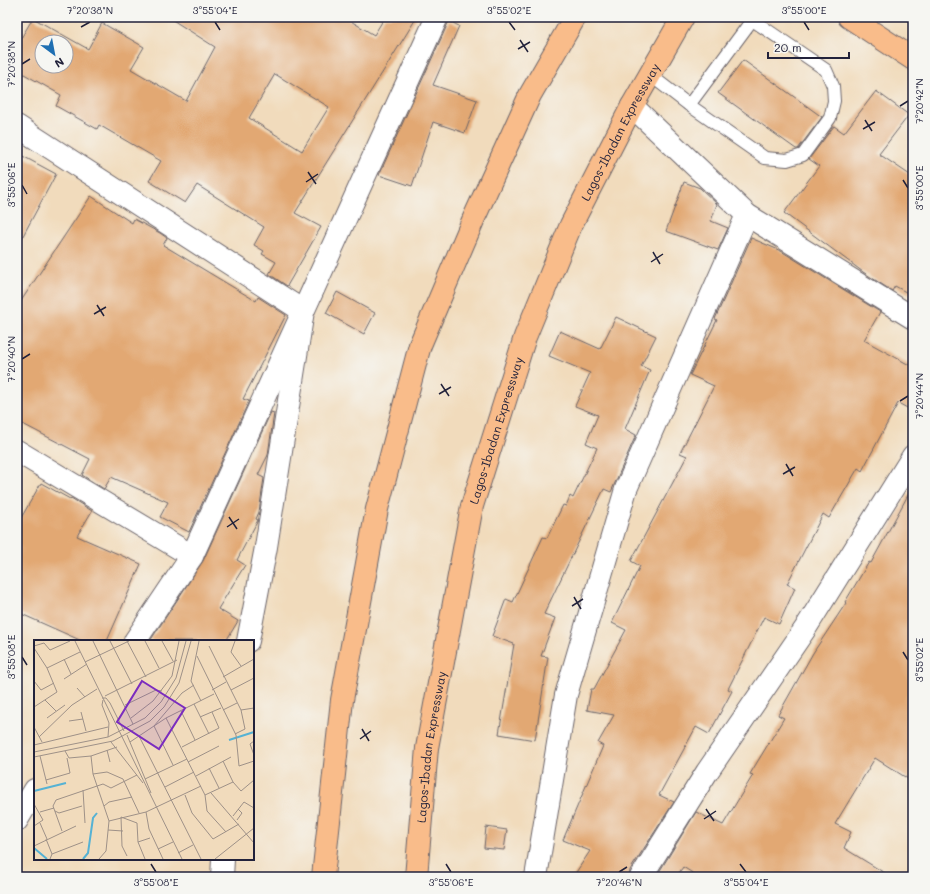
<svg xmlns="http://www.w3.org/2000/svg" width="930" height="894" viewBox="0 0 930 894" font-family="Mali,sans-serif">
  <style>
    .building { fill: #e2a873; fill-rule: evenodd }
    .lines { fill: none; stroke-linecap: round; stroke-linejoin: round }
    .service-casing { stroke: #6a6368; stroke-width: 14 }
    .minor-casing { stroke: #6a6368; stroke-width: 24 }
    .motorway-casing { stroke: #6a6368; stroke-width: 24 }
    .service { stroke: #fff; stroke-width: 12 }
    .minor { stroke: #fff; stroke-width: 22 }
    .motorway { stroke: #f9bc8a; stroke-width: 22 }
    .ticks { fill: none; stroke: #22223b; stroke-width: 1.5 }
    .labels { text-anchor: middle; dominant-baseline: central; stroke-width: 3; stroke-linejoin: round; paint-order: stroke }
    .street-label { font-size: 12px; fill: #22223b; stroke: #f6f6f2 }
    .inset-river { fill: none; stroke: #56b2d4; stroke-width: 2 }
    .inset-road { fill: none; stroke: #9e9188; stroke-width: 1 }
    .view { fill: #7b2cbf; fill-opacity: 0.15; stroke: #7b2cbf; stroke-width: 2 }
    .inset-edge { fill: none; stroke: #22223b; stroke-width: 2 }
    .neatline { fill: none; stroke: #22223b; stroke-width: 1.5 }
    .ticks-label { font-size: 10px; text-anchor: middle; fill: #22223b }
  </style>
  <rect width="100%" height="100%" fill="#f6f6f2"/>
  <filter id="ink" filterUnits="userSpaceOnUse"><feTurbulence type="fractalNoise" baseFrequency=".025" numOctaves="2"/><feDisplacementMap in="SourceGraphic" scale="8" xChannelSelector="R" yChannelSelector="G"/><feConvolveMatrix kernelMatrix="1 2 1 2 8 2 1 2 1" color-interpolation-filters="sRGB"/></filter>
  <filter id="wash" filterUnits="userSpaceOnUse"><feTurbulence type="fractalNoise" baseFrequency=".012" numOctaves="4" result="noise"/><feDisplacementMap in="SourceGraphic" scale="16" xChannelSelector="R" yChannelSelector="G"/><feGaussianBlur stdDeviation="0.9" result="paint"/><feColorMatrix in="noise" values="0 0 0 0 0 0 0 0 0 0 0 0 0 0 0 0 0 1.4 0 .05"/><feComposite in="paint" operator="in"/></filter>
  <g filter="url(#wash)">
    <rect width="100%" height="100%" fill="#f1dbbc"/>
    <g id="blocks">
      <!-- building -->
      <g class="building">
        <path d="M168,17H344L374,35L385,17H417L295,213L321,227L287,286L269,274L276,262L262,254L264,251L254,245L264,227L197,185L185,203L149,181L161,161L99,125L97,129L56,106L61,95L17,70V45L33,18L88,49L102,23L144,47L131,69L186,101L215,47ZM42,42H66V66H42ZM275,74L329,107L302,151L249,118Z"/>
        <path d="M449,21L459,26L433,85L477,100L465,133L433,122L412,186L379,175Z"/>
        <path d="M743,60L822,117L798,149H796L718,93Z"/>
        <path d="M876,91L909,115L879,154L913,177V296L895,286L892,291L863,272L784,213L819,166L809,159L834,126L844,133Z"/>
        <path d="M17,153L56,174L17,247Z"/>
        <path d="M684,182L700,188L717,204L711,221L728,228L718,250L666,231Z"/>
        <path d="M91,196L132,223L134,219L160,233L167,238L163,245L256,301L258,297L286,315L243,399L249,401L189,532L160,517L168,502L111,477L104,489L82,475L90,459L17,421V307Z"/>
        <path d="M751,238L781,251L880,312L864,340L913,367V411L898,403L862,471L858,468L829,518L823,514L787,584L795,588L779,624L764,617L728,689L732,691L709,734L696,727L659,795L674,802L630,870L629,877H573L590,851L563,840L603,746L598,743L614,715L587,710L591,689H594L626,630L612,623L640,566L631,561L687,456L680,453L714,386L690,375L717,320L715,319Z"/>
        <path d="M337,292L375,313L364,334L326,313Z"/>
        <path d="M616,317L656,336L641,366L650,370L625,429L636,435L611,492L604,489L544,614L555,618L541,656L548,657L535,740L499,734L514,644L492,636L506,599L513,602L543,537L547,538L563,505L566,506L570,496L573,498L597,448L586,443L598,415L575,406L590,373L549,356L560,331L600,349Z"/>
        <path d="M271,412L274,413L268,455L258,475L264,478L259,512L256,519L258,520L257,522L237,560L245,565L218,609L238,621L226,641H150L203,561Z"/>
        <path d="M41,483L70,499L71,498L92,511L77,536L141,564L107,641H82L17,612V525Z"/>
        <path d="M913,486V782L875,758L835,824L851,832L844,848L891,877H699L683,867L676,877H656L696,812L723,825L753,775L750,774L784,718L778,715L813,653L846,603L845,602L869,562L871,563Z"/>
        <path d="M486,827L507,830L504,850L484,848Z"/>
      </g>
    </g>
  </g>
  <g filter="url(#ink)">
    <use href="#blocks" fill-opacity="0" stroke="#6a6368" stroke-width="1"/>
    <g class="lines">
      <!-- service casing -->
      <g class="service-casing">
        <g id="service">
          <path d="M650,75L689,105L765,158L787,160L803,155L830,118L834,101L833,86L826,70L748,17"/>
          <path d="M689,105L752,20"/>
        </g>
      </g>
      <!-- minor casing -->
      <g class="minor-casing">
        <g id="minor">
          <path d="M632,106L747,215L913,318"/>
          <path d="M17,126L303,311L266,547L248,641"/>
          <path d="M17,451L192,556"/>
          <path d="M135,641L192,556L437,17"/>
          <path d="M17,820L35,790"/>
          <path d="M222,877L223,859"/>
          <path d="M536,877L566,695L626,489L747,215"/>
          <path d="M641,877L707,772L805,629L913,456"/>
        </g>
      </g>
      <!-- motorway casing -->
      <g class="motorway-casing">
        <g id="motorway">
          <path d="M849,17L913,59"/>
          <path d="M323,877L342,700L377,509L420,345L474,218L530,95L575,17"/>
          <path id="s1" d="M416,877L427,748L472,506L525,337L571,225L632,106L683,17"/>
        </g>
      </g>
      <!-- service -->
      <use href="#service" class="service"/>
      <!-- minor -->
      <use href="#minor" class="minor"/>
      <!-- motorway -->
      <use href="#motorway" class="motorway"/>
    </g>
  </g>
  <!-- ticks -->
  <path class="ticks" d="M215,22L220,30M509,22L515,30M804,22L809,30M81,27L90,22M520,40L528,52M518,49L530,42M22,64L30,59M900,106L908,101M865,120L872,131M863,129L875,122M308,172L316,184M903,180L908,188M306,182L318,174M22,185L27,194M653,252L660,264M651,262L663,254M97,305L104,316M94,314L106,307M22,359L30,354M441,384L449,396M439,394L451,387M900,401L908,396M786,464L793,476M783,474L795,467M229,517L237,529M227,527L239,519M574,597L581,609M572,606L583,599M903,652L908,660M22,657L27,665M362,729L369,741M360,739L371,731M706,809L714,821M704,819L716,811M151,864L156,872M446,864L451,872M740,864L746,872M619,872L627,867"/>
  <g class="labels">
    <!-- street labels -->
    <g class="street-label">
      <text stroke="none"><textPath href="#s1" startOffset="779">Lagos-Ibadan Expressway</textPath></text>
      <text stroke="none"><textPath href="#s1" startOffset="455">Lagos-Ibadan Expressway</textPath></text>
      <text stroke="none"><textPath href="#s1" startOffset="131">Lagos-Ibadan Expressway</textPath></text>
    </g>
  </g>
  <!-- overview -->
  <g transform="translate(34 640)">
    <rect width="220" height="220" fill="#f1dbbc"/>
    <path class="inset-river" d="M195,100L220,92M0,151L32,143M0,208L13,219M49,219L54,213L59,178L63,173"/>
    <path class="inset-road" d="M41,1L148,219M59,1L99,84M76,1L98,44M93,1L112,37M111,1L125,28M128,1L139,21M165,1L157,41L167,61M201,1L197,12L207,26M0,6L10,3L16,10L36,1M175,6L207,70L211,89L201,94M0,8L13,28L23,52L0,67M163,16L202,95L205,126L220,121M30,19L37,34M51,22L95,1M13,28L46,12M189,37L220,19M30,39L53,24M0,41L7,50L20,43M43,48L51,57M178,50L192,42M197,50L220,38M71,56L143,20M68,58H72L76,63L90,91M11,60L22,71M69,60L68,65L75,83L74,97M160,64L175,94M91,65L122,50L128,51M189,70L203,63M207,70L220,68M147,71L161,100M47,72L52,91M166,77L187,68M13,78L31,65M97,78L119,61L138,36L145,1M132,78L171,155L173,171L192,192M35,81L49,79M0,87L8,102M93,95L117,153M105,96L167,219M5,97L38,65L63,49M220,101L216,104L220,115M77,102L109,143M96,102L132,78L180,54M0,105L74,87M148,107L185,88L178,72M73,110L76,122M31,111L35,118L57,116L83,107M0,112L74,97L111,78L127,62L142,38L152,1M6,116L13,144M57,116L59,134L75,181L72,211L65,219M0,117L79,101L116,81L130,67L145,43L157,1M189,121L199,142L207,151L220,140M154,122L185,106M139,125L120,86L148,53L160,45M175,128L185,148M59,134L73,132L89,139L105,173M162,136L197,117M111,139L153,119M12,140L36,133L33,118M131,147L160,132M49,150L51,183M177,153L220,203M151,155L158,173L179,199L205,184M171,155L199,142M0,164L9,180L0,186M70,166L75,162L98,157M21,171L25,173L48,166M6,172L20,168M199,176L210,162L220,168M203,180L208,173L204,169M75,181L112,172M6,183L13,199M74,190L89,191M28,191L19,166L22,160L69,144L77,148L103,135M12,199L18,214M104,202L116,198M0,206L42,186M124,209L139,202M144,213L159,205M93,216L88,206L87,177L103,183L104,202L111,219M16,219L18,214L49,202M129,219L115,189L112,172L167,146M181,219L220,188"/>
    <path class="view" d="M108,41L151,68L125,109L83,82Z"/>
    <rect width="220" height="220" class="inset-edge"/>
  </g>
  <!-- margin -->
  <rect width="930" height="894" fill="none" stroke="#f6f6f2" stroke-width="44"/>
  <!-- north arrow -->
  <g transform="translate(54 54) rotate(148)"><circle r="19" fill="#f6f6f2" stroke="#a1a1a9"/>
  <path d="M0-3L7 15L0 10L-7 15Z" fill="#1f6fb2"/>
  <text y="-6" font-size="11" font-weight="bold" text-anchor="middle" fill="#22223b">N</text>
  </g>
  <!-- scale -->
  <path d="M768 52v6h81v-6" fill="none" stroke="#22223b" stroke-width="2"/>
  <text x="774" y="52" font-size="12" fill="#22223b" stroke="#f6f6f2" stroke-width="3" paint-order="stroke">20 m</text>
  <rect x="22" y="22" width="886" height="850" class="neatline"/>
  <g class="ticks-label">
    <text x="90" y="14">7°20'38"N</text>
    <text x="215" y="14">3°55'04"E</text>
    <text x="509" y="14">3°55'02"E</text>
    <text x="804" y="14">3°55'00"E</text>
    <text transform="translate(11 64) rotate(-90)" y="4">7°20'38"N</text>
    <text transform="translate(919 101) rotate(-90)" y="4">7°20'42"N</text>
    <text transform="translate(11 185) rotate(-90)" y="4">3°55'06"E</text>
    <text transform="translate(919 188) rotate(-90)" y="4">3°55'00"E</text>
    <text transform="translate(11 359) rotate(-90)" y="4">7°20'40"N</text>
    <text transform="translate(919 396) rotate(-90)" y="4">7°20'44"N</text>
    <text transform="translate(11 657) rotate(-90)" y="4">3°55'08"E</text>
    <text transform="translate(919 660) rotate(-90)" y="4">3°55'02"E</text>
    <text x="156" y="886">3°55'08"E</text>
    <text x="451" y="886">3°55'06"E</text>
    <text x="619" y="886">7°20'46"N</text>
    <text x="746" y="886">3°55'04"E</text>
  </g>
</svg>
